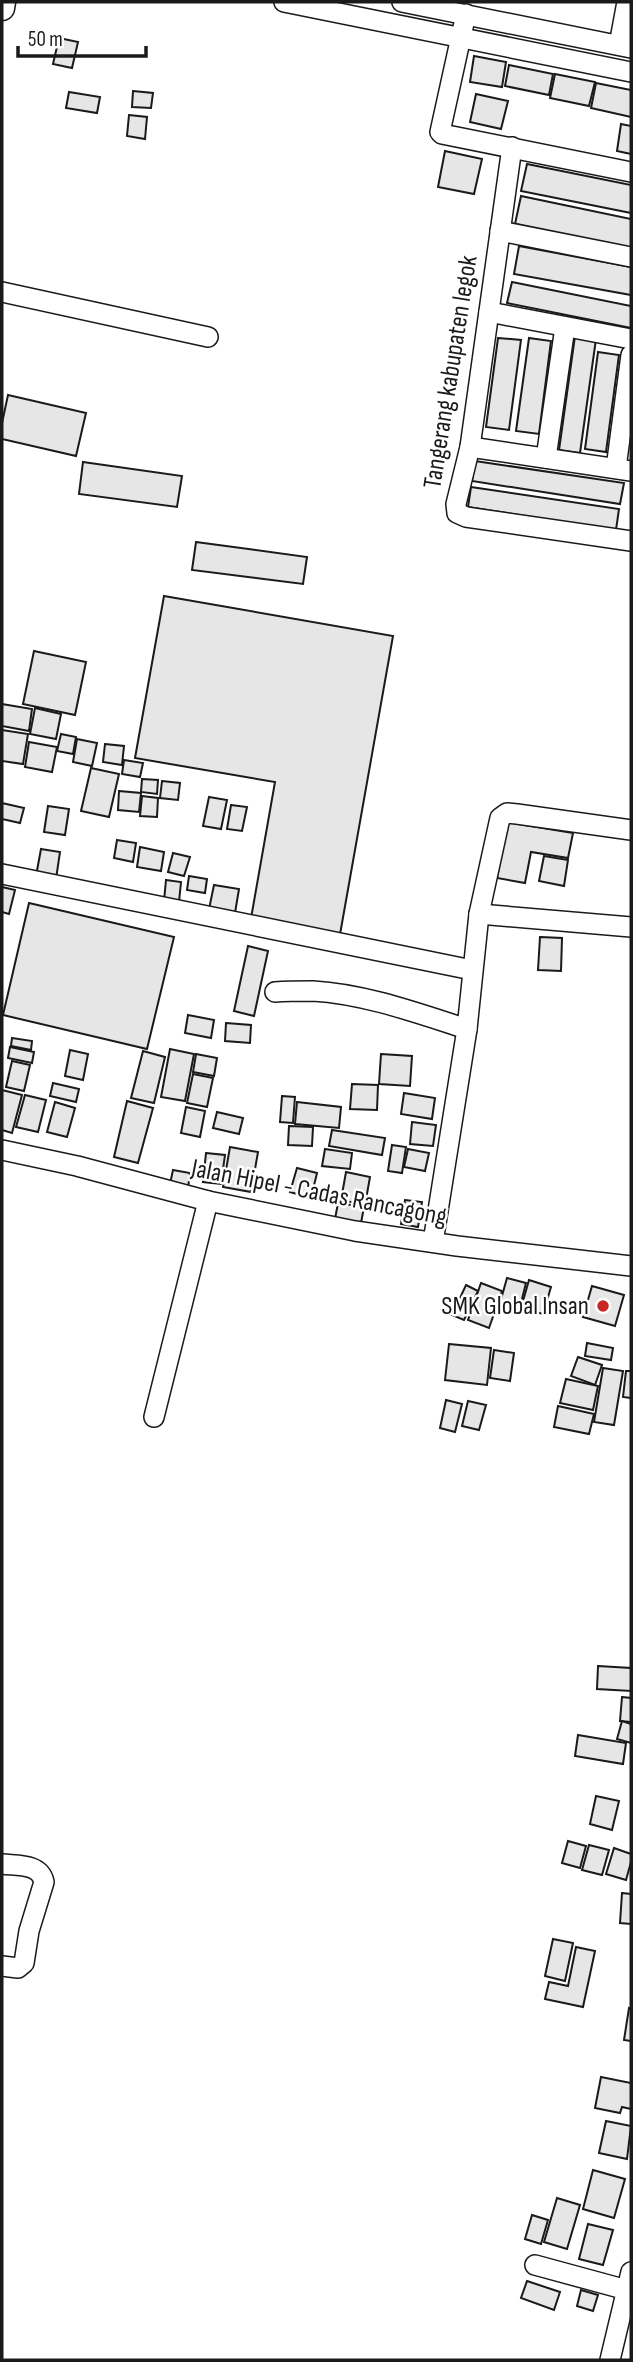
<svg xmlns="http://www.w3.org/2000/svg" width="633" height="2362" viewBox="0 0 633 2362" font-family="'Sofia Sans Condensed',sans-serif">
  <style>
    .building { fill: #e6e6e6; stroke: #1a1a1a; stroke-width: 2 }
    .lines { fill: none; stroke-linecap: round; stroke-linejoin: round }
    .minor-casing { stroke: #1a1a1a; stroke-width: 22 }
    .major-casing { stroke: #1a1a1a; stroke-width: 27 }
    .minor { stroke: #fff; stroke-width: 19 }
    .major { stroke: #fff; stroke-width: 24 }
    .poi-dot { fill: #c62828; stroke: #fff; stroke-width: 2.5 }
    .labels { text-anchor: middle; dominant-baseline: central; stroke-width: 5; stroke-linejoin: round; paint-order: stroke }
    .street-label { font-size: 26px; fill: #1a1a1a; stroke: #fff }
    .poi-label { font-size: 26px; fill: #1a1a1a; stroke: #fff; text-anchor: end }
  </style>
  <rect width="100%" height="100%" fill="#fff"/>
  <!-- building -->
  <g class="building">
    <path d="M59,38L78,42L72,68L53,64Z"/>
    <path d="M474,56L506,62L502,87L470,82Z"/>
    <path d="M509,65L553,74L549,95L505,86Z"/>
    <path d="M555,74L595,82L589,106L550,98Z"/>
    <path d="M596,83L631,90V117L591,108Z"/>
    <path d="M133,91L153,93L151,108L132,107Z"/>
    <path d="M69,92L100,97L97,113L66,108Z"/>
    <path d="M476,94L508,101L501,129L470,122Z"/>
    <path d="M129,115L147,117L145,139L127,136Z"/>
    <path d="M621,124L631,126V154L617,151Z"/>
    <path d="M445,151L482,159L474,194L438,187Z"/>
    <path d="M527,164L631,185V213L521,191Z"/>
    <path d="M521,196L631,219V249L515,224Z"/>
    <path d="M519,246L631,267V295L514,274Z"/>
    <path d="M512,282L631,306V328L507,303Z"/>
    <path d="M575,336L596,339L580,453L559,450Z"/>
    <path d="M498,338L521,340L509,430L486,427Z"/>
    <path d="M529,338L551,341L539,434L516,431Z"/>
    <path d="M598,352L619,355L606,452L585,449Z"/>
    <path d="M8,395L86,413L76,456L2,439V423Z"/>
    <path d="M475,461L624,483L620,504L472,481Z"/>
    <path d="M83,462L182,476L177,507L79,494Z"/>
    <path d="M471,487L619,509L616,530L468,507Z"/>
    <path d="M196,542L307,557L303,584L192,570Z"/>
    <path d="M164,596L393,636L339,940L250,924L275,782L135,758Z"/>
    <path d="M34,651L86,662L75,715L23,704Z"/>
    <path d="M2,704L32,709L29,731L2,726Z"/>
    <path d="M35,708L61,714L56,739L30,734Z"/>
    <path d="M2,730L28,734L23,764L2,761Z"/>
    <path d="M61,734L76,737L73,754L57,751Z"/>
    <path d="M77,739L97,743L92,766L73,762Z"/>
    <path d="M29,742L57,747L52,772L25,767Z"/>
    <path d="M105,744L124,746L122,765L103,762Z"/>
    <path d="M124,760L143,763L140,777L122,774Z"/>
    <path d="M91,768L119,774L109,817L81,811Z"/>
    <path d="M142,779L158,780L157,794L141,792Z"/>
    <path d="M162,781L180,783L178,800L160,798Z"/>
    <path d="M119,791L141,793L139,812L118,810Z"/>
    <path d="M142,796L158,798L157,817L140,816Z"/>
    <path d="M209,797L227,800L221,829L203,826Z"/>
    <path d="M2,803L24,808L20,823L2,819Z"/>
    <path d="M231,805L247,807L242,831L227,829Z"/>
    <path d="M48,806L69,809L65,835L44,832Z"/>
    <path d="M507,822L573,833L568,858L531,852L525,883L497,878Z"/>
    <path d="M117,840L136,843L133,862L114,858Z"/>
    <path d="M140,847L164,852L161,871L137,867Z"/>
    <path d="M41,849L60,852L56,879L36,876Z"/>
    <path d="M173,853L190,857L184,876L168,872Z"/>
    <path d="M544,856L568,860L564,886L539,881Z"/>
    <path d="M189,876L207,879L205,893L187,890Z"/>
    <path d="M166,880L181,882L179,902L164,901Z"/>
    <path d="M214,885L239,889L234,919L208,914Z"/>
    <path d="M2,887L15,890L9,914L2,912Z"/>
    <path d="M29,903L174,937L147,1049L3,1015Z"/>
    <path d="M540,937L562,938L561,971L538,970Z"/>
    <path d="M248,946L268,951L254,1016L234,1011Z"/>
    <path d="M188,1015L214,1020L211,1038L185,1033Z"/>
    <path d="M226,1023L251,1025L250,1043L225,1041Z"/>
    <path d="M12,1038L32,1041L31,1050L11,1046Z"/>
    <path d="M10,1047L34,1052L32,1063L8,1058Z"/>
    <path d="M170,1049L194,1054L185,1101L161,1097Z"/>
    <path d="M70,1050L88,1054L83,1080L65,1076Z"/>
    <path d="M143,1051L165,1057L154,1103L131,1098Z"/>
    <path d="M196,1054L217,1058L214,1076L193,1072Z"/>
    <path d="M381,1054L412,1056L410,1086L379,1084Z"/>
    <path d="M12,1061L30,1065L24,1091L6,1087Z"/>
    <path d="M193,1074L213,1078L207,1107L187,1103Z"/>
    <path d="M53,1083L79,1089L76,1102L50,1096Z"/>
    <path d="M352,1084L378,1085L377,1110L350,1109Z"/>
    <path d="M2,1090L22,1095L12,1133L2,1130Z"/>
    <path d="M404,1093L435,1098L432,1119L401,1114Z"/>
    <path d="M25,1095L46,1100L38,1132L16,1127Z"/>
    <path d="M282,1096L295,1097L293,1123L280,1122Z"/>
    <path d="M127,1101L153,1108L138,1163L114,1157Z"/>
    <path d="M55,1102L75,1108L67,1137L47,1132Z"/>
    <path d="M297,1102L341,1107L339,1128L295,1124Z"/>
    <path d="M186,1107L205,1111L200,1137L181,1133Z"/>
    <path d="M217,1112L243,1118L239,1134L213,1128Z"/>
    <path d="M412,1122L436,1125L433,1146L410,1144Z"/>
    <path d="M289,1126L313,1127L312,1146L288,1145Z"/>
    <path d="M332,1130L385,1138L382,1155L329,1146Z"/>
    <path d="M392,1145L406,1147L402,1173L388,1171Z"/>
    <path d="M230,1147L258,1152L251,1192L223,1187Z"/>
    <path d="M325,1149L352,1153L350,1169L322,1166Z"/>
    <path d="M408,1149L429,1153L425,1171L404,1167Z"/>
    <path d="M206,1153L225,1155L221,1184L203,1182Z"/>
    <path d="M297,1168L317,1173L311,1198L290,1192Z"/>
    <path d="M173,1170L190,1173L188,1188L170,1184Z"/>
    <path d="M346,1172L370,1177L365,1205L341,1200Z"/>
    <path d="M405,1200L422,1202L418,1227L401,1224Z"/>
    <path d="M338,1203L364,1207L361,1223L335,1219Z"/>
    <path d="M507,1278L526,1283L518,1315L498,1310Z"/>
    <path d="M529,1280L551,1287L543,1314L521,1308Z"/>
    <path d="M481,1283L502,1291L489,1328L468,1320Z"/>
    <path d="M466,1285L478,1291L464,1320L452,1315Z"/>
    <path d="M592,1286L624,1295L615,1326L583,1317Z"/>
    <path d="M587,1343L613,1348L611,1360L585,1356Z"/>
    <path d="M449,1344L491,1348L487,1385L445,1380Z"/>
    <path d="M494,1350L514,1353L510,1381L490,1378Z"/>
    <path d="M578,1357L602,1365L595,1385L571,1376Z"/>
    <path d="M603,1368L623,1371L614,1425L594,1422Z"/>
    <path d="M626,1371H631V1398L623,1397Z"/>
    <path d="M566,1379L598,1386L593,1410L560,1403Z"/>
    <path d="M446,1400L462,1404L455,1432L440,1428Z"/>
    <path d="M468,1401L486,1405L479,1430L462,1426Z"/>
    <path d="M558,1406L594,1414L589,1434L554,1427Z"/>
    <path d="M598,1666L631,1668V1691L597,1689Z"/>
    <path d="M622,1697L631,1698V1722L620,1721Z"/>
    <path d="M622,1721L631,1724V1743L617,1739Z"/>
    <path d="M578,1735L626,1743L623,1764L575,1756Z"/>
    <path d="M596,1796L619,1801L612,1830L590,1824Z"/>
    <path d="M568,1841L586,1846L580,1868L562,1863Z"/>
    <path d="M589,1845L609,1850L602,1875L582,1870Z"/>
    <path d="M614,1848L631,1854V1862L626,1880L606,1874Z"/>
    <path d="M622,1893L631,1894V1924L620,1923Z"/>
    <path d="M553,1939L573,1943L565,1981L545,1976Z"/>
    <path d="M576,1947L595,1951L583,2007L545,1999L549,1982L568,1986Z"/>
    <path d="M629,2008L631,2009V2041L624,2040Z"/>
    <path d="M601,2077L631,2083V2109L622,2107L620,2113L595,2108Z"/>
    <path d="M606,2121L631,2126L627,2159L599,2153Z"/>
    <path d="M593,2170L625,2179L614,2218L583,2209Z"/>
    <path d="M557,2198L580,2205L567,2249L544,2242Z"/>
    <path d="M532,2215L548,2220L541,2244L525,2239Z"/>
    <path d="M588,2224L613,2230L603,2265L579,2259Z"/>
    <path d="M527,2281L560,2292L554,2310L521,2298Z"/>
    <path d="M581,2290L598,2295L593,2311L577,2306Z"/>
  </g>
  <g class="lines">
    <!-- minor casing -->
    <g class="minor-casing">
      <g id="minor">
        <path d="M284,2L631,72"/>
        <path d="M402,2L631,48"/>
        <path d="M466,14L440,132L442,134L631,172"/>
        <path d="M619,45L627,2"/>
        <path d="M512,147L470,447L456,504L457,513L466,517L631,541"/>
        <path d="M500,231L631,257"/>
        <path d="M2,292L208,337"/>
        <path d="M489,312L631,339"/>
        <path d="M470,447L631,471"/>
        <path d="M546,458L565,327"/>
        <path d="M616,468L631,355"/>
        <path d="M2,874L472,970"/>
        <path d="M479,914L631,927"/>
        <path d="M275,992C288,991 300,991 313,991C365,994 417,1013 467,1029"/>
        <path d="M2,1150L77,1166L208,1201L355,1231L457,1246L631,1266"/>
        <path d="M433,1242L467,1029L479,914L500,818L507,813L517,814L631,830"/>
        <path d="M154,1417L208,1201"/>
        <path d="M2,1864C17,1866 40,1863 44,1882L29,1931L24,1963L18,1968L2,1966"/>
        <path d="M535,2265L627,2290"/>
        <path d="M610,2360L631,2272"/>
      </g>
    </g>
    <!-- major casing -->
    <g class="major-casing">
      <path id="major" d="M2,8L3,2"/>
    </g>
    <!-- minor -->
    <use href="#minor" class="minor"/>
    <!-- major -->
    <use href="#major" class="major"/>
  </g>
  <!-- markers -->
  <circle class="poi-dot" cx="603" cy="1306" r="7"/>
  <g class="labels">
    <!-- street labels -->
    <g class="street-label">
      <text transform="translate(451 372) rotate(-81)">Tangerang kabupaten legok</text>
      <text transform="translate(319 1193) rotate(11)">Jalan Hipel - Cadas Rancagong</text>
    </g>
    <!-- poi labels -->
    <g class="poi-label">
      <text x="589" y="1306">SMK Global Insan</text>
    </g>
  </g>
  <!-- border -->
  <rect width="633" height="2362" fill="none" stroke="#1a1a1a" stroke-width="7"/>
  <!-- scale -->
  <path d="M18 46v10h128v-10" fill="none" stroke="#1a1a1a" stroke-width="3.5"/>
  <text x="28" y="46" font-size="21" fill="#1a1a1a" stroke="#ffffff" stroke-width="5" paint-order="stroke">50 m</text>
</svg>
